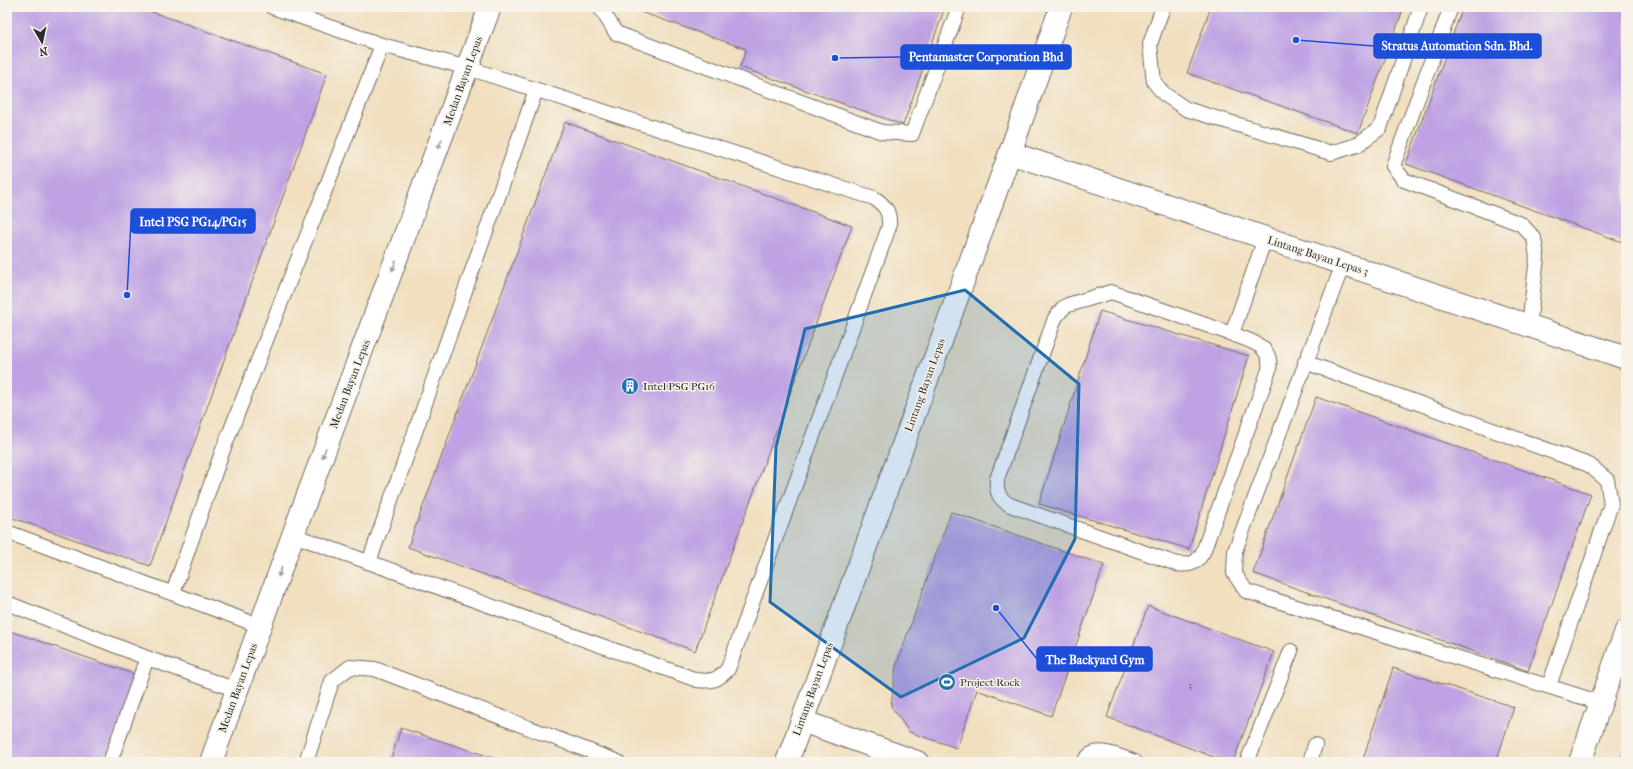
<svg xmlns="http://www.w3.org/2000/svg" width="1633" height="769" viewBox="0 0 1633 769" font-family="'IM FELL French Canon',serif">
  <style>
    .building { fill: #bea2e3 }
    .lines { fill: none; stroke-linecap: round; stroke-linejoin: round }
    .service-casing { stroke: #706a5f; stroke-width: 16 }
    .minor-casing { stroke: #706a5f; stroke-width: 24 }
    .tertiary-casing { stroke: #706a5f; stroke-width: 24 }
    .service { stroke: #fff; stroke-width: 14 }
    .minor { stroke: #fff; stroke-width: 22 }
    .tertiary { stroke: #fff; stroke-width: 22 }
    .oneway { fill: #a0a0a0 }
    .marked { fill: #1f6fb2; fill-opacity: 0.2; stroke: #1f6fb2; stroke-width: 3; stroke-linejoin: round }
    .labels { text-anchor: middle; dominant-baseline: central; stroke-width: 3; stroke-linejoin: round; paint-order: stroke }
    .number-label { font-size: 9px; fill: #504959 }
    .street-label { font-size: 11px; fill: #2b2b2b; stroke: #f7f3e8 }
    .poi-label { font-size: 11px; fill: #2b2b2b; stroke: #f7f3e8; text-anchor: start }
    .leader { fill: none; stroke: #1d4ed8; stroke-width: 1.5 }
    .callout-dot { fill: #1d4ed8; stroke: #f7f3e8; stroke-width: 1.5 }
    .callout { fill: #1d4ed8; stroke: #1d4ed8; stroke-width: 1.5 }
    .callout-label { font-size: 12px; text-anchor: middle; font-weight: bold; fill: #fff }
  </style>
  <rect width="100%" height="100%" fill="#f7f3e8"/>
  <filter id="ink" filterUnits="userSpaceOnUse"><feTurbulence type="fractalNoise" baseFrequency=".025" numOctaves="2"/><feDisplacementMap in="SourceGraphic" scale="8" xChannelSelector="R" yChannelSelector="G"/><feConvolveMatrix kernelMatrix="1 2 1 2 8 2 1 2 1" color-interpolation-filters="sRGB"/></filter>
  <filter id="wash" filterUnits="userSpaceOnUse"><feTurbulence type="fractalNoise" baseFrequency=".012" numOctaves="4" result="noise"/><feDisplacementMap in="SourceGraphic" scale="16" xChannelSelector="R" yChannelSelector="G"/><feGaussianBlur stdDeviation="0.9" result="paint"/><feColorMatrix in="noise" values="0 0 0 0 0 0 0 0 0 0 0 0 0 0 0 0 0 1.4 0 .05"/><feComposite in="paint" operator="in"/></filter>
  <g filter="url(#wash)">
    <rect width="100%" height="100%" fill="#f1dfc0"/>
    <g id="blocks">
      <!-- building -->
      <g class="building">
        <path d="M7,7H138L327,74L150,566L7,516Z"/>
        <path d="M643,7H945L903,125L740,67L746,49L641,12Z"/>
        <path d="M1211,7H1404L1358,133L1187,73Z"/>
        <path d="M1463,7H1626L1625,243L1406,164Z"/>
        <path d="M565,122L852,226L695,651L408,547Z"/>
        <path d="M1100,311L1249,356L1189,549L1039,504Z"/>
        <path d="M1316,397L1591,494L1528,671L1253,573Z"/>
        <path d="M951,512L1104,565L1051,716L977,690L957,748L909,732L891,706L896,666Z"/>
        <path d="M1148,606L1274,652L1233,762H1227L1107,717Z"/>
        <path d="M7,630L137,675L105,762H7Z"/>
        <path d="M1393,668L1514,707L1496,762H1362Z"/>
        <path d="M401,728L506,762H390Z"/>
        <path d="M1626,745V762H1620Z"/>
      </g>
    </g>
  </g>
  <g filter="url(#ink)">
    <use href="#blocks" fill-opacity="0" stroke="#706a5f" stroke-width="1"/>
    <g class="lines">
      <!-- service casing -->
      <g class="service-casing">
        <g id="service">
          <path d="M272,7L382,45L468,68L874,198C886,206 890,212 889,227L728,669C718,680 712,682 697,680L293,535"/>
          <path d="M600,7L616,33L882,132L912,134L959,7"/>
          <path d="M1163,7L1150,44L1154,82L1164,94L1186,109L1331,153L1357,145L1380,128L1421,7"/>
          <path d="M1451,7L1393,166L1404,180L1521,224L1534,238L1537,257L1529,326"/>
          <path d="M1343,264L1235,551L1234,573L1246,591L1601,703"/>
          <path d="M1232,334C1250,341 1273,345 1269,370L1203,552C1197,563 1190,566 1177,564L1010,505C999,499 996,492 997,479L1055,318L1063,308L1068,305L1111,292L1232,334L1265,238"/>
          <path d="M1305,362L1589,465L1607,480L1611,504L1549,686"/>
          <path d="M7,532L260,626"/>
          <path d="M369,562L536,90"/>
          <path d="M173,593L221,455L382,45"/>
          <path d="M7,603L147,658"/>
          <path d="M110,762L147,658L237,690"/>
          <path d="M306,762L332,681L350,667L375,669L618,762"/>
          <path d="M1084,762C1094,743 1120,757 1135,762"/>
          <path d="M1247,762L1291,651"/>
          <path d="M1310,762L1315,745"/>
        </g>
      </g>
      <!-- minor casing -->
      <g class="minor-casing">
        <g id="minor">
          <path d="M1010,153L1626,358"/>
          <path d="M802,721L917,762"/>
          <path d="M211,762L293,535L490,7"/>
          <path d="M1580,762L1626,631"/>
        </g>
      </g>
      <!-- tertiary casing -->
      <g class="tertiary-casing">
        <path id="tertiary" d="M787,762L1010,153L1061,7"/>
      </g>
      <!-- service -->
      <use href="#service" class="service"/>
      <!-- minor -->
      <use href="#minor" class="minor"/>
      <!-- tertiary -->
      <use href="#tertiary" class="tertiary"/>
    </g>
    <!-- one-way arrows -->
    <defs><path id="oneway-solid" d="M-6-.8H1V-3.2L6.5 0L1 3.2V.8H-6Z"/></defs>
    <g class="oneway">
      <use href="#oneway-solid" transform="translate(440 144) rotate(111)"/>
      <use href="#oneway-solid" transform="translate(394 266) rotate(111)"/>
      <use href="#oneway-solid" transform="translate(324 453) rotate(111)"/>
      <use href="#oneway-solid" transform="translate(280 572) rotate(110)"/>
    </g>
  </g>
  <!-- marked area -->
  <path class="marked" d="M965,290L1079,384L1075,539L1024,638L901,697L770,602L776,447L805,329Z"/>
  <!-- icons -->
  <defs>
    <g id="building-disc" transform="scale(0.9)"><circle r="9.5" fill="#1f6fb2" stroke="#f7f3e8"/><path d="M-4-6H4V6H1V3H-1V6H-4ZM-2.5-4.3h1.7v1.8h-1.7ZM.8-4.3h1.7v1.8H.8ZM-2.5-1h1.7V.8h-1.7ZM.8-1h1.7V.8H.8Z" fill="#fff"/></g>
    <g id="stadium-disc" transform="scale(0.9)"><circle r="9.5" fill="#1f6fb2" stroke="#f7f3e8"/><path d="M0-5a6.5 5 0 1 0 0 10a6.5 5 0 1 0 0-10ZM-3.5-1.8h7v3.6h-7Z" fill="#fff"/></g>
  </defs>
  <g fill-rule="evenodd">
    <use href="#building-disc" x="630" y="386"/>
    <use href="#stadium-disc" x="947" y="682"/>
  </g>
  <g class="labels">
    <!-- number labels -->
    <g class="number-label">
      <text x="1190" y="685">3</text>
    </g>
    <!-- street labels -->
    <g class="street-label">
      <text transform="translate(463 81) rotate(-70)">Medan Bayan Lepas</text>
      <text transform="translate(1318 256) rotate(18)">Lintang Bayan Lepas 3</text>
      <text transform="translate(350 384) rotate(-69)">Medan Bayan Lepas</text>
      <text transform="translate(925 385) rotate(-70)">Lintang Bayan Lepas</text>
      <text transform="translate(238 688) rotate(-70)">Medan Bayan Lepas</text>
      <text transform="translate(813 689) rotate(-70)">Lintang Bayan Lepas</text>
    </g>
    <!-- poi labels -->
    <g class="poi-label">
      <text x="643" y="386">Intel PSG PG16</text>
      <text x="960" y="682">Project Rock</text>
    </g>
  </g>
  <!-- callouts -->
  <path class="leader" d="M1296 40L1374 46M835 58L901 57M127 295L131 221M996 608L1037 659"/>
  <g class="callout-dot">
    <circle cx="1296" cy="40" r="4"/>
    <circle cx="835" cy="58" r="4"/>
    <circle cx="127" cy="295" r="4"/>
    <circle cx="996" cy="608" r="4"/>
  </g>
  <g class="callout">
    <rect x="1374" y="34" width="167" height="24" rx="4"/>
    <rect x="901" y="45" width="170" height="24" rx="4"/>
    <rect x="131" y="209" width="124" height="24" rx="4"/>
    <rect x="1037" y="647" width="115" height="24" rx="4"/>
  </g>
  <g class="callout-label">
    <text x="1457" y="50">Stratus Automation Sdn. Bhd.</text>
    <text x="986" y="61">Pentamaster Corporation Bhd</text>
    <text x="193" y="226">Intel PSG PG14/PG15</text>
    <text x="1095" y="664">The Backyard Gym</text>
  </g>
  <!-- margin -->
  <rect width="1633" height="769" fill="none" stroke="#f7f3e8" stroke-width="24"/>
  <!-- north arrow -->
  <g transform="translate(42 42) rotate(171)" stroke="#f7f3e8" stroke-width="3" paint-order="stroke">
  <path d="M0-3L7 15L0 10L-7 15Z" fill="#2b2b2b"/>
  <text y="-6" font-size="11" font-weight="bold" text-anchor="middle" fill="#2b2b2b">N</text>
  </g>
</svg>
